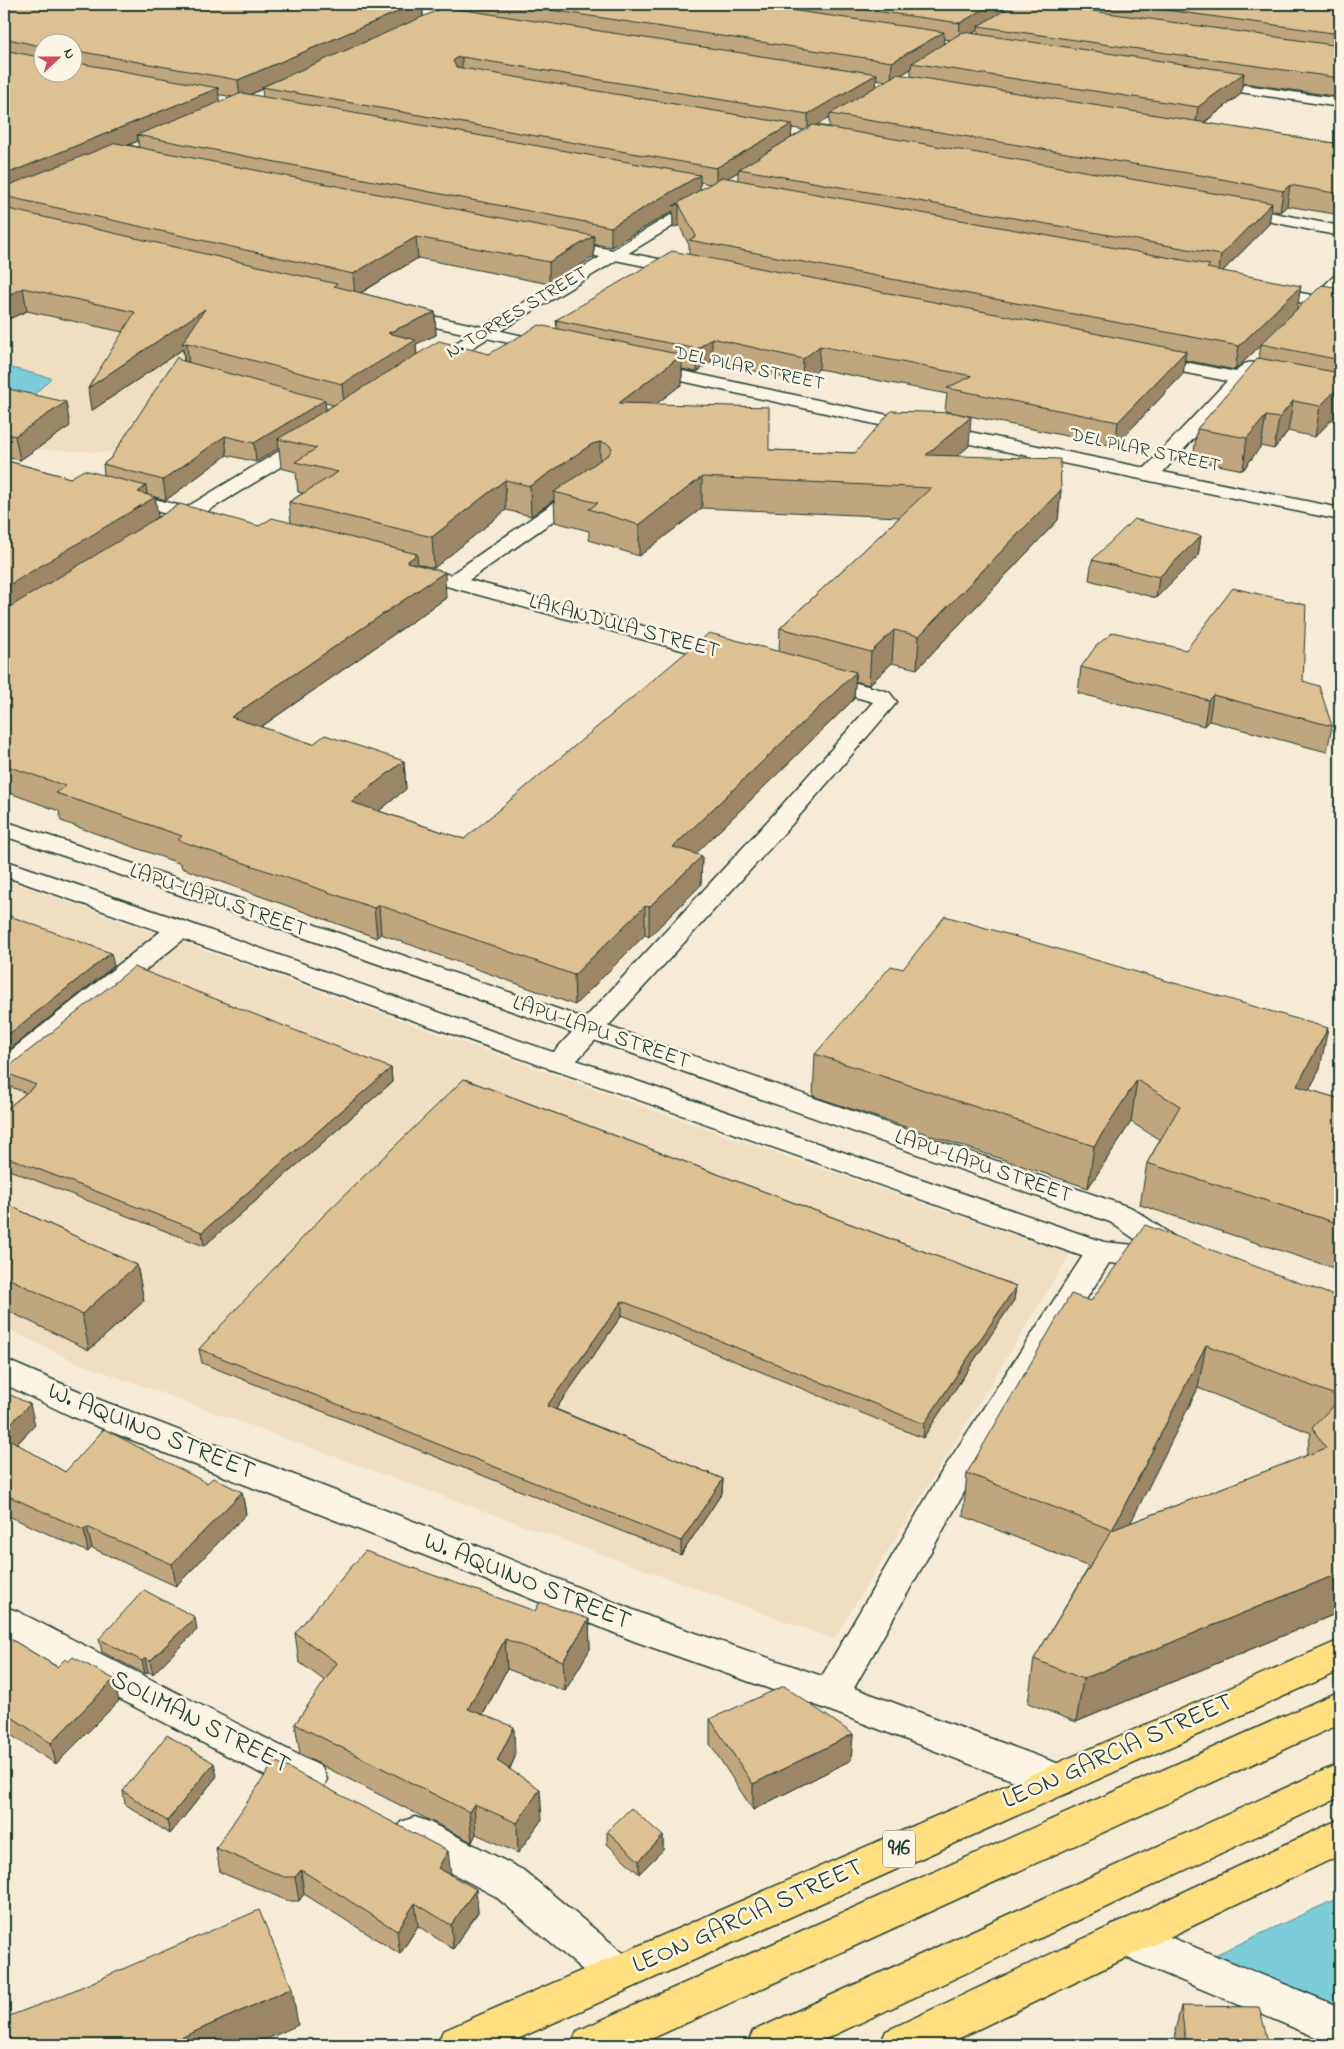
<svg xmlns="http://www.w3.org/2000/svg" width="1344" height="2049" viewBox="0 0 1344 2049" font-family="'Indie Flower',sans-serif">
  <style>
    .built { fill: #efdec0 }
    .water { fill: #7dccda; stroke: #579398 }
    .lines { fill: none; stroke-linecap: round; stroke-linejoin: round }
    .street-casing { stroke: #1f3d34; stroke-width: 3 }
    .secondary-casing { stroke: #1f3d34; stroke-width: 3 }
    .primary-casing { stroke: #1f3d34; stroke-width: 3 }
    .street { fill: #fcf5e5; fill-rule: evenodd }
    .secondary { fill: #fcf5e5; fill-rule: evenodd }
    .primary { fill: #ffdf80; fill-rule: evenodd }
    .wall { fill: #bfa67e; stroke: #1f3d34; fill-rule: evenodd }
    .shaded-wall { fill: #9b8766; stroke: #1f3d34 }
    .building { fill: #dec192; stroke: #1f3d34 }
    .labels { text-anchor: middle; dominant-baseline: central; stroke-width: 5; stroke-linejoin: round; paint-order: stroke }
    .far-street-label { font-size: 19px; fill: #1f3d34; stroke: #fcf5e5 }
    .shield { fill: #fcf5e5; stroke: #617469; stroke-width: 1 }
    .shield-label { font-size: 21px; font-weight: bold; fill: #1f3d34 }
    .street-label { font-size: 22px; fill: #1f3d34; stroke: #fcf5e5 }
    .near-street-label { font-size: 26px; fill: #1f3d34; stroke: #fcf5e5 }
  </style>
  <rect width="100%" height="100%" fill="#f6ebd4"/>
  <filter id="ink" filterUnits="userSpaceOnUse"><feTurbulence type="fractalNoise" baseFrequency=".02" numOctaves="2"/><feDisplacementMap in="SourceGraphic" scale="10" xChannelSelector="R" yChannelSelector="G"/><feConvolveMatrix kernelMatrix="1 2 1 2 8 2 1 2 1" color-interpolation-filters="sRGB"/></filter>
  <g filter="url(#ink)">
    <!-- built -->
    <g class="built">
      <path d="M4,279L209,321L130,453L4,448Z"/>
      <path d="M4,879L703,1128L1070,1254L834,1639L74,1361L4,1327Z"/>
    </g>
    <!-- water -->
    <g class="water">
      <path d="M4,366L51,378L33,396L4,389Z"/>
      <path d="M1340,1897V2010L1213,1956Z"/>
    </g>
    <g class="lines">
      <!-- street casing -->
      <g class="street-casing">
        <g id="street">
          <path d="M361,4H388L467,16L473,20L467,24L367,8Z"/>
          <path d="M1205,79L1340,99V107L1200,86L1198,83Z"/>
          <path d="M1234,205L1340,226V236L1229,213L1226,210L1229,207Z"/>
          <path d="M557,239L689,265L695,267L697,270L695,273L689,275L551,247L549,244L551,241Z"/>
          <path d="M1340,274V288L1312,317H1300L1298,313L1300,309L1334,276Z"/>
          <path d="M400,309L551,342L557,343L560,347L557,351L551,352L394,318L392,314L394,310Z"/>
          <path d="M1148,355L1236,372C1242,365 1246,361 1256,363L1259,367L1252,375L1340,393V403L1244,384L1163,472L1340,508V520L897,429L646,373L640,372L637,368L640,364L646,363L897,417L1145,468L1227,381L1142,364L1139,360L1142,356Z"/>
          <path d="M586,483L593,485L596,489L593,493L469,580L738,651L741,656L738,661L730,663L722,661L402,574L399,570L402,566L409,564L450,575L579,485Z"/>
          <path d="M121,490L215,515L218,519L215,523L208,525L114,500L111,496L114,492Z"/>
          <path d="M820,673L889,692L897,702L793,823L569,1069L559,1072L549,1069L545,1063L549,1057L775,813L873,702L812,685L809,680L812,675Z"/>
          <path d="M180,921L189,923L193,929L189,935L14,1076L4,1079V1056L171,923Z"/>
          <path d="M1101,1242L1112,1245L1116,1252L965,1491L854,1688L1070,1768L1075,1780L1070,1792L1056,1797L818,1706L634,1641L449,1565L71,1416L4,1384V1359L95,1398L475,1545L660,1621L822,1676L941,1473L1090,1245Z"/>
          <path d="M4,1607L17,1611L322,1767L327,1779L322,1791L308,1795L294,1791L4,1638Z"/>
          <path d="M415,1817L429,1822L523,1870L633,1961L639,1974L633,1987L618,1993L603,1987L495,1896L401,1846L395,1834L401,1822Z"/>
          <path d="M1126,1919L1340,2007V2045L1325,2041L1111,1951L1105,1938L1111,1925Z"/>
        </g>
      </g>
      <!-- secondary casing -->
      <g class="secondary-casing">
        <g id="secondary">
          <path d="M706,195L711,197L714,200L711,203L434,371L428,372L422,371L419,367L422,363L701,197Z"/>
          <path d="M1263,286L1340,300V310L1257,294L1255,291L1257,288Z"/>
          <path d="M311,434L318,436L320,440L318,444L173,532L166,534L159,532L156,528L159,524L304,436Z"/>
          <path d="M4,821L246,901L1132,1208L1185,1244L1189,1251L1185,1258L1161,1269L1101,1262L1090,1259L4,876V860L189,923L483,1028L1104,1242L1145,1246L1110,1222L228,911L4,836Z"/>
        </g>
      </g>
      <!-- primary casing -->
      <g class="primary-casing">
        <g id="primary">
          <path d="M1340,1640V1671L504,2045H437L443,2031Z"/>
          <path d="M1340,1691V1724L638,2045H571L577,2031Z"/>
          <path d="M1340,1763V1797L813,2045H747L753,2031Z"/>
          <path d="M1340,1819V1855L945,2045H880L886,2031Z"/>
        </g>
      </g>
      <!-- street -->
      <use href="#street" class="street"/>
      <!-- secondary -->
      <use href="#secondary" class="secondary"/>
      <!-- primary -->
      <use href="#primary" class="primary"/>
    </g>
    <!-- wall -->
    <g class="wall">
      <path d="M4,4H1340V97L1243,83L1241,94L1204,123L1340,144V215L1287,206L1280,212L1271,210L1269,224L1223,271L1297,309L1340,288V417L1337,414L1315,437L1288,431L1274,449L1261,446L1243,470L1193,460L1197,429L1259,358L1261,345L1235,370L1185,360L1183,374L1115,446L945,411L947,394L819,369L802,382L712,361L697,372L682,369V384L656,404L769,450L855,453L969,446L957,456L1061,490L1058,520L917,669L892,663L869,685L855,681L854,699L695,854L702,856L701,885L649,937L645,935L575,1005L381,934L377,938L182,868L181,864L61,821L59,811L4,791V460L70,478L104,475L103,464L110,459L180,360L184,362L183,349L91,411L123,332L27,311L4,321ZM1002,4L1012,6L1002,12ZM423,6L442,9L423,17ZM978,30V34H971ZM944,39L950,40L943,44ZM42,42H72V72H42ZM911,69V77L901,75ZM876,79L886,81L876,87ZM262,89L263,97L250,95ZM218,95H222L232,97L219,102ZM829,118V127L817,125ZM792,128L804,130L791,138ZM138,141L139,147L129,145ZM738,172V180L727,178ZM700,182L710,184L700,190ZM673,211V228L679,225L689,245V255L556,320L557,329L489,354L417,355L416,344L436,335L435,312L361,293L418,258L549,284L594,257V244L611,247ZM325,403L333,405L326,410ZM279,448L281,468L296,472L298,492L303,493L289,502L291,523L259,526L158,517L155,497L166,500L227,455L256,462ZM554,500L555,522L589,531V540L639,556L702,508L900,517L780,628L779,652L464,839L379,811L406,789L404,761L313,744L261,727L446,598L418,564L434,568L506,510L531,516Z"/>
      <path d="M4,388L70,426L20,460L4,457Z"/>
      <path d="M1201,536L1198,556L1156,598L1089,580L1092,560Z"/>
      <path d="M1081,667L1303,681L1332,726L1327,752L1209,721L1204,726L1078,693Z"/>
      <path d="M903,969L1320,1069L1309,1090L1340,1099V1270L1140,1205L1147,1163L1160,1140L1131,1122L1088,1188L813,1096L815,1054Z"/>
      <path d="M4,1066L391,1068L392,1082L204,1246L4,1168V1111L26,1093L4,1084Z"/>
      <path d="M464,1079L1016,1286L1014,1300L923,1438L622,1315L556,1409L723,1479L722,1493L681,1555L202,1363L199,1349Z"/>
      <path d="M4,1203L137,1265L144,1301L89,1350L4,1309Z"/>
      <path d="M1340,1298V1612L1076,1722L1028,1703L1034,1659L1089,1567L963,1516L967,1473L1091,1301ZM1198,1388L1311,1433L1306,1456L1130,1523Z"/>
      <path d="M4,1392L35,1425L17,1444L65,1472L207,1483L242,1492L246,1514L176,1586L92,1548L88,1552L4,1514Z"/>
      <path d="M535,1611L589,1619L590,1649L565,1691L507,1669L483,1715L515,1757L510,1769L542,1819L518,1853L476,1834L472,1842L300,1754L295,1724L325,1681L299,1662L295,1633Z"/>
      <path d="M197,1630L153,1674L148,1672L145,1674L102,1652L99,1639Z"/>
      <path d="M4,1635L57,1667L119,1701L56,1764L6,1732L4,1734Z"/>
      <path d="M710,1719L853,1734L851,1760L753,1810L710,1744Z"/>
      <path d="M217,1776L170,1834L125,1804L123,1791Z"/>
      <path d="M607,1831L663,1836V1850L639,1874L607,1844Z"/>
      <path d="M216,1848L450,1875L476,1889L478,1912L453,1949L418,1926L400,1954L304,1894L299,1901H288L220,1872Z"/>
      <path d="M1181,2006L1269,2045H1177L1175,2031Z"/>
    </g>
    <!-- shaded-wall -->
    <g class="shaded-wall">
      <path d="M416,4H422L423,19L262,87V89L240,99L238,80Z"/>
      <path d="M993,4H1003L1002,16L978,26V30L959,41L960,23Z"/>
      <path d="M944,32L943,50L912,63L911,69L891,81L892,62Z"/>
      <path d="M462,57V72L453,77V61L456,58Z"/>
      <path d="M1244,73L1241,94L1195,129L1198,107Z"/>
      <path d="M877,74L876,90L830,114L829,118L808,130V114Z"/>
      <path d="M218,88L220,107L137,135L138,141L6,196H4V175Z"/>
      <path d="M792,124L791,140L739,169L738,172L716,185V168Z"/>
      <path d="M700,175V195L679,204V225L673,228V211L611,247V227Z"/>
      <path d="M1290,185L1287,206L1280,212L1283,191Z"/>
      <path d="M1272,203L1269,224L1218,276L1221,255Z"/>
      <path d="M594,236V257L549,284V262Z"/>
      <path d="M416,237L418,258L355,296L353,274Z"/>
      <path d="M1301,286L1297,310L1235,370L1239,346Z"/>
      <path d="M23,288L27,311L4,321V297Z"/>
      <path d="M205,309L187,343L189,366L185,367L183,349L91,411L88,388Z"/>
      <path d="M435,312L436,335L416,344L417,363L344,408L342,384L388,333Z"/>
      <path d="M712,338V361L697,372V349Z"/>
      <path d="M820,346L819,369L802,382L803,359Z"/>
      <path d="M1186,351L1183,374L1115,446L1118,422Z"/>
      <path d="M682,355V384L620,432L619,403Z"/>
      <path d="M1340,386V397L1337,414L1315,437L1320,406Z"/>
      <path d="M325,400L327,419L278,439L279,448L256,462L254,443Z"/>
      <path d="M1293,401L1288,431L1274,449L1279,418Z"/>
      <path d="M66,402L70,426L20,460L15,436Z"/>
      <path d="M1266,416L1261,446L1243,470L1247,438Z"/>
      <path d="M971,417L969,446L924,485L926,455Z"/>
      <path d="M225,436L227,455L166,500L163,480Z"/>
      <path d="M600,442V471L554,492V500L531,516L530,486L592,444Z"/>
      <path d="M702,477V508L639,556V525Z"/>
      <path d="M505,480L506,510L434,568L432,537Z"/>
      <path d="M146,486L148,501L155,497L159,522L4,617V588Z"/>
      <path d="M1061,490L1058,520L917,669L919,636Z"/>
      <path d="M1201,536L1198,556L1156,598L1159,577Z"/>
      <path d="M417,554L419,580L407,562Z"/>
      <path d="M445,572L446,598L235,745L231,717Z"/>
      <path d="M894,630L892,663L869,685L871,652Z"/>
      <path d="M856,672L854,699L673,876V847Z"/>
      <path d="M1213,695L1209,721L1204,726L1208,700Z"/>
      <path d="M404,761L406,789L354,831L351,802Z"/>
      <path d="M702,856L701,885L649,937V907Z"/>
      <path d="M379,905L381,934L377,938L374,908Z"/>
      <path d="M645,906V935L575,1005L574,975Z"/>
      <path d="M111,953L114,966L4,1054V1038Z"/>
      <path d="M1328,1028L1320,1069L1289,1128L1297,1086Z"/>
      <path d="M391,1068L392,1082L204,1246L202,1232Z"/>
      <path d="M1137,1080L1131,1122L1088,1188L1094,1146Z"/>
      <path d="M137,1265L144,1301L89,1350L82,1314Z"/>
      <path d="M1016,1286L1014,1300L923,1438L924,1424Z"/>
      <path d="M622,1301V1315L548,1420L547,1406Z"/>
      <path d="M1206,1345L1198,1388L1105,1574L1112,1530Z"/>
      <path d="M30,1404L35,1425L5,1456L4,1451V1430Z"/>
      <path d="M723,1479L722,1493L681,1555V1541Z"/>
      <path d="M242,1492L246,1514L176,1586L172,1564Z"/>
      <path d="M87,1527L92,1548L88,1552L84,1530Z"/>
      <path d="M1340,1573V1612L1076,1722L1083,1679Z"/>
      <path d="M195,1617L197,1630L153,1674L150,1661Z"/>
      <path d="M589,1619L590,1649L565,1691L563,1661Z"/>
      <path d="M505,1639L507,1669L470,1739L468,1709Z"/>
      <path d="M145,1658L148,1672L145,1674L142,1661Z"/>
      <path d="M114,1679L119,1701L56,1764L51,1743Z"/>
      <path d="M4,1722L6,1732L4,1734Z"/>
      <path d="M514,1727L515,1757L499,1791L497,1761Z"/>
      <path d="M853,1734L851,1760L753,1810V1784Z"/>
      <path d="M214,1763L217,1776L170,1834L167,1821Z"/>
      <path d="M540,1789L542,1819L518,1853L517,1823Z"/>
      <path d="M474,1804L476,1834L472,1842L469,1812Z"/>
      <path d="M663,1836V1850L639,1874V1861Z"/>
      <path d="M448,1851L451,1875L438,1868Z"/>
      <path d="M301,1870L304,1894L299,1901L295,1877Z"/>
      <path d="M476,1889L478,1912L453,1949L451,1925Z"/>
      <path d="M415,1903L418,1926L400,1954L397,1931Z"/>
      <path d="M292,1988L298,2025L254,2045H165Z"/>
    </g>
    <!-- building -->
    <g class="building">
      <path d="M4,4H416L238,80L72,50V42H42V52H41L40,46L4,38Z"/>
      <path d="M511,4H748L944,32L892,62Z"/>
      <path d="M825,4H993L960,23Z"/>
      <path d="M1015,4H1044L1340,46V78L978,26Z"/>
      <path d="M1123,4H1340V34Z"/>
      <path d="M445,7L877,74L808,114L462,57L456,58L453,61L456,67L792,124L716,168L262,87Z"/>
      <path d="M963,32L1244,73L1198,107L912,63Z"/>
      <path d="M4,50L39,57L42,55V72H72V62L218,88L4,175Z"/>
      <path d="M897,74L1340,144V194L1290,185L1283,191L1206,176L830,114Z"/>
      <path d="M242,93L700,175L611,227L137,135Z"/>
      <path d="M813,125L1272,203L1221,255L739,169Z"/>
      <path d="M116,143L594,236L549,262L416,237L353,274L4,196V187Z"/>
      <path d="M722,177L1210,265L1207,268L1301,286L1239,346L689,240L696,236L679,204L673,206Z"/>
      <path d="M4,208L337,284L334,286L435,312L388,333L416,340L342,384L187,343L182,344L205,309L88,388L135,312L23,288L4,297Z"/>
      <path d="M672,251L1186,351L1118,422L947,388L972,376L820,346L803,359L712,338L697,349L556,320Z"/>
      <path d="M1322,285L1340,288V360L1261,344Z"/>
      <path d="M539,325L682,355L619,403L769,407V450L855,453L891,411L956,413L971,417L926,455L1060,459L1061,490L919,636L894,630L871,652L780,628L931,488L702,477L639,525L589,509L598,503L554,492L609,454L612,448L608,444L600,442L592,444L530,486L505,480L432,537L289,502L338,472L295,462L317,448L278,439L439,341L489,354Z"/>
      <path d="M177,357L180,360L325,400L254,443L225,436L163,480L103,464L110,459Z"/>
      <path d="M1258,358L1340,373V386L1320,406L1293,401L1279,418L1266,416L1247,438L1197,429Z"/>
      <path d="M4,388L66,402L15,436L4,433Z"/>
      <path d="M4,460L70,478L84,470L146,486L138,492L155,497L4,588Z"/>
      <path d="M180,504L259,526L272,518L417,554L407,562L445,572L231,717L313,744L325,735L404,761L351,802L464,839L709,633L856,672L673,847L702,856L649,907L645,906L574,975L379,905L374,908L178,840L182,836L56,793L66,786L4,765V608H8Z"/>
      <path d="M1134,519L1201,536L1159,577L1092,560Z"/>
      <path d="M1233,588L1306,605L1303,681L1319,686L1332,726L1213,695L1208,700L1081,667L1096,646L1113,632L1186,650Z"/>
      <path d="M4,914L111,953L4,1038Z"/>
      <path d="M945,916L1328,1028L1297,1086L1340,1099V1224L1147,1163L1180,1106L1137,1080L1094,1146L815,1054L891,966L903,969Z"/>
      <path d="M134,967L391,1068L202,1232L4,1156V1111L36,1085L4,1072V1066L12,1064Z"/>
      <path d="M464,1079L1016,1286L924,1424L622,1301L547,1406L723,1479L681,1541L199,1349L322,1217Z"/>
      <path d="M4,1203L137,1265L82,1314L4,1276Z"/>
      <path d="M1145,1225L1340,1298V1397L1206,1345L1112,1530L967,1473L1071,1294L1091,1301Z"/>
      <path d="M4,1392L30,1404L4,1430Z"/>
      <path d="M1340,1398V1573L1083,1679L1034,1659L1112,1530L1326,1448L1312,1428Z"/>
      <path d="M104,1429L207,1483L213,1478L242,1492L172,1564L87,1527L84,1530L4,1494V1436L65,1472Z"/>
      <path d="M365,1551L535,1611L540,1602L589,1619L563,1661L505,1639L468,1709L514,1727L497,1761L540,1789L517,1823L474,1804L469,1812L295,1724L337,1663L295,1633Z"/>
      <path d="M144,1590L195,1617L150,1661L145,1658L142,1661L99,1639Z"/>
      <path d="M4,1635L57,1667L65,1659L68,1662L73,1657L114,1679L51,1743L4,1712Z"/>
      <path d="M784,1686L853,1734L753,1784L710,1719Z"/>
      <path d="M167,1735L214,1763L167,1821L123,1791Z"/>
      <path d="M275,1761L448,1851L438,1868L476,1889L451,1925L415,1903L397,1931L301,1870L295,1877H284L216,1848Z"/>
      <path d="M631,1808L663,1836L639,1861L607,1831Z"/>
      <path d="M259,1910L292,1988L165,2045H4V2018L49,2001Z"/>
      <path d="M1181,2006L1259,2007L1269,2045H1186Z"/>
    </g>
  </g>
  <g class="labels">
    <!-- far-street labels -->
    <g class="far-street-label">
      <text transform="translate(517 313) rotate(-31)">N. TORRES STREET</text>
      <text transform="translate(749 369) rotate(12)">DEL PILAR STREET</text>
      <text transform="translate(1145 451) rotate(12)">DEL PILAR STREET</text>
    </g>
    <!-- shield labels -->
    <rect class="shield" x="883" y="1830.5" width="32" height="37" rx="4"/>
    <g class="shield-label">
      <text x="899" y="1849">916</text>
    </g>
    <!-- street labels -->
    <g class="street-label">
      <text transform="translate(624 627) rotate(15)">LAKANDULA STREET</text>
      <text transform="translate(218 901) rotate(19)">LAPU-LAPU STREET</text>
      <text transform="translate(601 1033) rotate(19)">LAPU-LAPU STREET</text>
      <text transform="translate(983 1167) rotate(19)">LAPU-LAPU STREET</text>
    </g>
    <!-- near-street labels -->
    <g class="near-street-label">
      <text transform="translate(151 1432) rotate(22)">W. AQUINO STREET</text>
      <text transform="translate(527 1582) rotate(22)">W. AQUINO STREET</text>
      <text transform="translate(200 1723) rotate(27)">SOLIMAN STREET</text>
      <text transform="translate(1118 1752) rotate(-24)">LEON GARCIA STREET</text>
      <text transform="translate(748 1917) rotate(-24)">LEON GARCIA STREET</text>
    </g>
  </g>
  <!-- margin -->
  <rect width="1344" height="2049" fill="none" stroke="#fcf5e5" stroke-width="20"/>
  <rect x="10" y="10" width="1324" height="2029" fill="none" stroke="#1f3d34" stroke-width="2" filter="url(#ink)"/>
  <!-- north arrow -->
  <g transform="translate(58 58) rotate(69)"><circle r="24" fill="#fcf5e5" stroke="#a4ab9e"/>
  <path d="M0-4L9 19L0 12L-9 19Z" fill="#d1495b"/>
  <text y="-8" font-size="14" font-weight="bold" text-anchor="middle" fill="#1f3d34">N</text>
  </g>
</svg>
